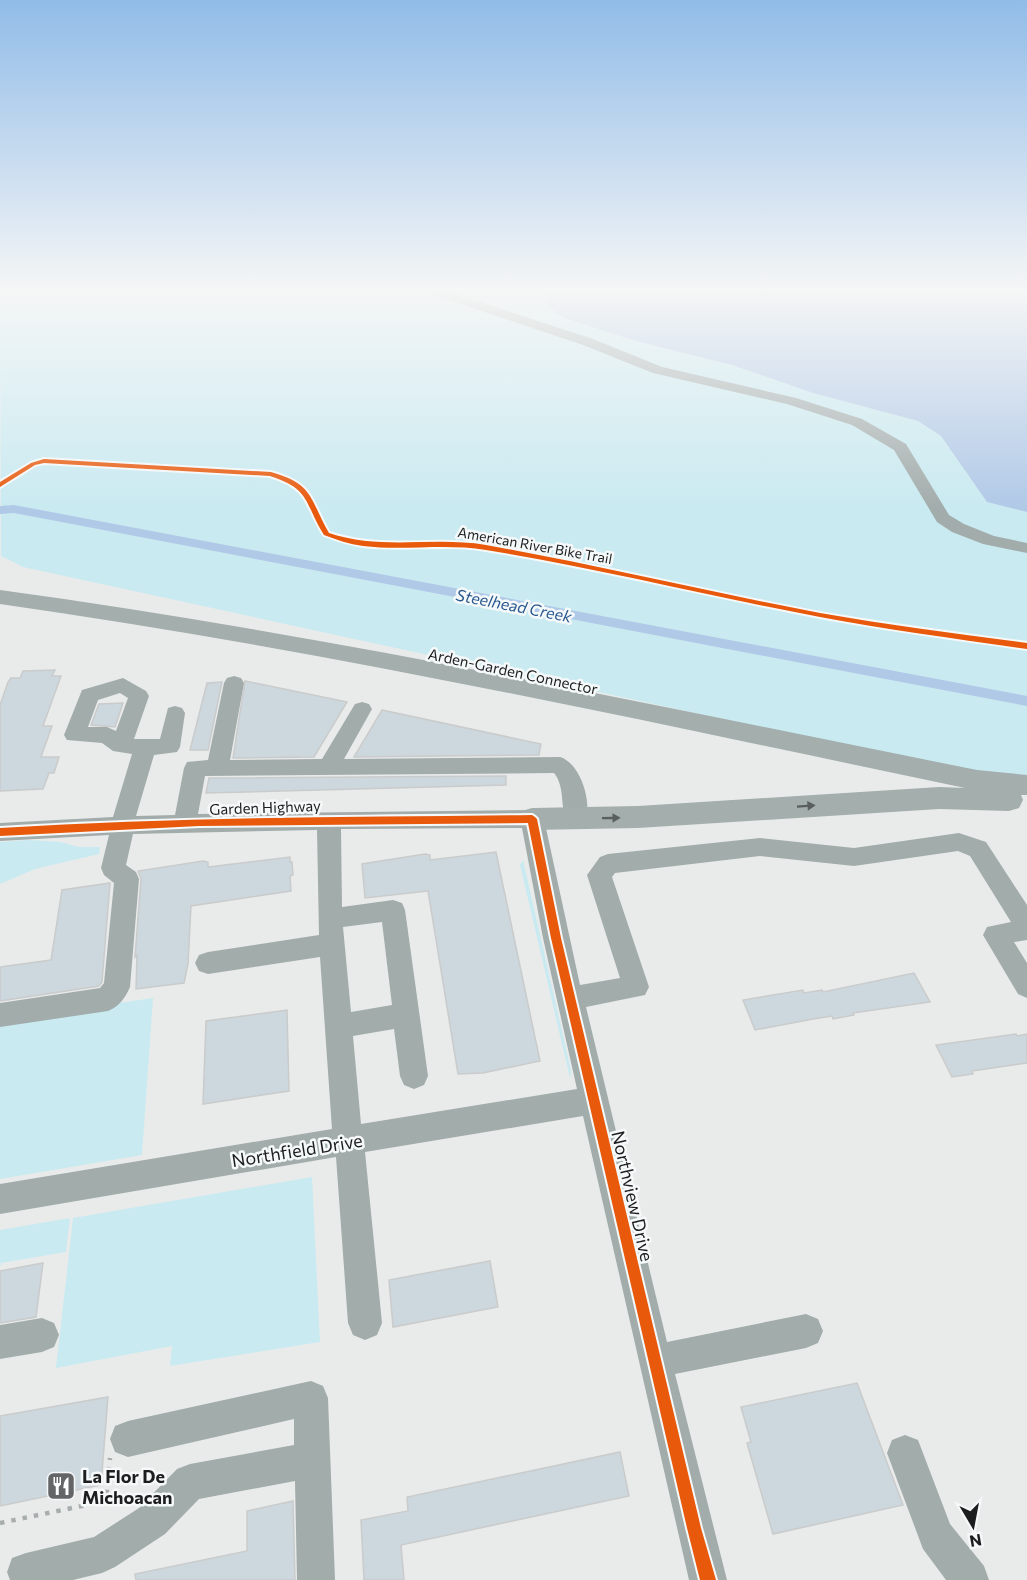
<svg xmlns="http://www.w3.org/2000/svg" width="1027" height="1580" viewBox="0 0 1027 1580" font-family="Commissioner,sans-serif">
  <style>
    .green { fill: #c9eaf1 }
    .water { fill: #b0c9e7 }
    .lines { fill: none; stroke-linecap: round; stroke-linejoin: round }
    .canal { fill: #b0c9e7; fill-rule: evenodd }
    .building { fill: #cdd7de; stroke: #cacbcb; stroke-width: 1.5 }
    .path { stroke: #a8adad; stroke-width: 4.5; stroke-dasharray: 4.5 7; stroke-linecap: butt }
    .minor { fill: #a2acab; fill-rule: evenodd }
    .major { fill: #a3aead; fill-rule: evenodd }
    .cycleway-casing { stroke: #f5f9fa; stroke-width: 4 }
    .cycleway { fill: #e8590c; fill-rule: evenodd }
    .oneway { fill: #595e5e }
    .labels { text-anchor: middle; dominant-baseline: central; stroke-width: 5; stroke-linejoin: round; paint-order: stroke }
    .far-street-label { font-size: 14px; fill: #1c1d1e; stroke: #f5f9fa }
    .street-label { font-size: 15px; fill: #1c1d1e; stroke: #f5f9fa }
    .water-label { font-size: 16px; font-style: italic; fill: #29588e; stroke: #f5f9fa }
    .near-street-label { font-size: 18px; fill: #1c1d1e; stroke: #f5f9fa }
    .near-poi-label { font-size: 18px; font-weight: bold; fill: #1c1d1e; stroke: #f5f9fa; text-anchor: start }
  </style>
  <rect width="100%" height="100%" fill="#e9ebeb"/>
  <!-- green -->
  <g class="green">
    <path d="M0,288H552L549,294L555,312L567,319L636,341L732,365L813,393L918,421L941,436L987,502L1027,512V785L23,567L1,556Z"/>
    <path d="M29,840L61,842L79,847H100L99,854L35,869L0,884V842Z"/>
    <path d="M523,860L571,1071L570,1078L520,865Z"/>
    <path d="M153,998L142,1155L0,1179V1020Z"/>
    <path d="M312,1177L320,1342L170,1366L172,1346L56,1368L73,1218Z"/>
    <path d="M70,1218L66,1252L1,1263L0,1268V1230Z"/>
  </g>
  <!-- water -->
  <path class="water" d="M552,288H991L1027,291V512L987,502L941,436L918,421L813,393L732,365L636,341L567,319L555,312L549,305L548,298Z"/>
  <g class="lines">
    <!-- canal -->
    <path class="canal" d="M14,505L1027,696V706L14,513L0,514V506Z"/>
  </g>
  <!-- building -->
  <g class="building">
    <path d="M55,670L52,676H61L43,726H52L41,757H59L54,773H49L43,789L0,791V705L8,682L11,678H20L23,671Z"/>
    <path d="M245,681L347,702L314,757L233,758Z"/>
    <path d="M222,682L208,750H190L207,683Z"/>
    <path d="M123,703L115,727L91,725L99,704Z"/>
    <path d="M382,710L541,744L539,755L354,757Z"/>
    <path d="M506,776V785L206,793L209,778Z"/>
    <path d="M496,852L540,1061L483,1073L458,1074L428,891L365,898L362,864L425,854L430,855V860Z"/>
    <path d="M290,857V862H292L293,875L290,876L291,891L191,906L188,964L184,983L136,989L137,955L135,957L141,879L138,871L203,861L208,862V867Z"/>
    <path d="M110,883L102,982L99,986L0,1001V967L51,960L62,890Z"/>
    <path d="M914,973L930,1002L853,1013L854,1015L833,1019L832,1016L813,1019L755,1030L743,1000L803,990L804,993L822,990L823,992Z"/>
    <path d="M287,1010L289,1091L203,1104L206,1021Z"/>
    <path d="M1016,1034L1017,1036L1027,1034V1063L972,1071L973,1074L952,1077L936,1045Z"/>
    <path d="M490,1261L498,1307L393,1327L389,1280Z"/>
    <path d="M43,1263L36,1317L0,1323V1271Z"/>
    <path d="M857,1383L903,1505L773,1534L747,1443L751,1442L741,1407Z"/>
    <path d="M108,1397L101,1485L0,1506V1416Z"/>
    <path d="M620,1452L629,1496L401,1545L404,1580H364L361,1520L408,1511L407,1497Z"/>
    <path d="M293,1501L295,1580H136L135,1574L247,1551V1511Z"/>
  </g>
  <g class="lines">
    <!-- path -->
    <path class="path" d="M0,1523L106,1501L110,1458"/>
    <!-- minor -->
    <g class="minor">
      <path d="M420,288H437L593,339L662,367L796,398L862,419L906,444L949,515L964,524L994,536L1027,543V553L983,544L952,532L937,522L894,450L852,425L787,404L653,373L583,345L422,291Z"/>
      <path d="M234,676L241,678L244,683L230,760L322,759L355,704L362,702L369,704L372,709L344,759L560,757C581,763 594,806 584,824L576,827L568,824C559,808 566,788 554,773L205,776L198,814L532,810L540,813L544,819L580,985L620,978L587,875L600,857L608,854L760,838L854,848L959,833L986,842L1027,905V940L1014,942L1027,963V998L1018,994L983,935L987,927L1011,922L970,856L958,851L854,866L760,856L615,873L612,877L649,987L645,995L586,1007L667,1342L806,1314L818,1319L823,1331L818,1343L806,1348L675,1374L727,1580H689L583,1116L365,1152L382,1323L377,1335L365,1340L353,1335L348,1323L336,1157L0,1214V1184L332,1129L320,957L208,974L199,971L195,963L199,955L208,952L319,935L317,830L133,834L126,865L136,872L139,879L130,987C125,998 120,1006 108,1011L0,1027V1003L100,988L104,983L114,883L104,875L101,868L109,835L0,841V823L113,817L132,754L113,751L102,743L67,740L64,735L82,690L123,678L146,691L149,696L134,739H160L168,708L175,706L182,708L185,713L180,747L177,752L154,755L136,816L175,815L184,768L187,762L208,760L224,683L227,678ZM120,693L128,698L116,731L107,727H88L98,700ZM522,828L543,938L577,1089L361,1124L353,1036L394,1029L400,1076L404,1085L414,1089L424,1085L428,1076L405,910L402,903L393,900L342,907L341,829ZM382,922L392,1005L351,1012L343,927Z"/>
      <path d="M42,1318L54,1323L59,1335L54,1347L42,1352L0,1359V1325Z"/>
      <path d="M311,1381L323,1386L328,1398L335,1580H297L295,1481L199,1499L165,1534L115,1567L102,1573L73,1580H10L7,1572L12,1558L26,1553L94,1537L139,1508L177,1469L190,1464L294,1445V1419L128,1457L115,1452L110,1439L115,1426L128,1421Z"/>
      <path d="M905,1435L918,1440L950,1524L984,1566L989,1580H946L923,1549L887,1453L892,1440Z"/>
    </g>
    <!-- major -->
    <path class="major" d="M0,590C328,635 652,705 977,770L1027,775V795H1021L1023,800L1019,808L1009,811L939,809L638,828L532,830L522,827L517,819L522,811L532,808L638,806L939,787L965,788C645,721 325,650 0,604Z"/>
    <!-- cycleway casing -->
    <g class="cycleway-casing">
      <g id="cycleway">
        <path d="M44,459L271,472C314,484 309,498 329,533C383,551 432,536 486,545C598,565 709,592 820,613C889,625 958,634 1027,643V649C958,639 889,630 820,617C708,596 598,568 486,550C445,543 404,551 363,546C349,544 337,540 324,535C304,503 311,489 270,476L44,463L35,465L0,487V482L31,463Z"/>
        <path d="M532,815L535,817L537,819L561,938L701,1528L716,1580H700L687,1528L551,938L528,823L199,826L0,836V828C177,817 355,817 532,815Z"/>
      </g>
    </g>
    <!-- cycleway -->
    <use href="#cycleway" class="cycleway"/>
  </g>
  <!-- one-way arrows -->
  <defs><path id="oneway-solid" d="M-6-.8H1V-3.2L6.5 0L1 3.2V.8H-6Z" transform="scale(1.5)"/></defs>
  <g class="oneway">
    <use href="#oneway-solid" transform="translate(806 806) rotate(-4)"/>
    <use href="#oneway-solid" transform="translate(611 818) rotate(-1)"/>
  </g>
  <!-- sky -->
  <linearGradient id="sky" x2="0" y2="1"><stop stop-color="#91bce8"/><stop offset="0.57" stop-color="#f5f6f6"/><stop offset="1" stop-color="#f5f6f6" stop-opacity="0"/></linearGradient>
  <rect width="1027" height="509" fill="url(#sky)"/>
  <!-- icons -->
  <defs>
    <g id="restaurant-square" transform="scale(1.5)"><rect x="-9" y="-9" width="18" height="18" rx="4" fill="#646566" stroke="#f5f9fa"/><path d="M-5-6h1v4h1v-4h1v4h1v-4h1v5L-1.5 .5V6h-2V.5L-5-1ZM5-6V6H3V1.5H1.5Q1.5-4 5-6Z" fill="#fff"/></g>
  </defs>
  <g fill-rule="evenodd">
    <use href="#restaurant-square" x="61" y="1486"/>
  </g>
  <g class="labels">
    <!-- far-street labels -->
    <g class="far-street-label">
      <text transform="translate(535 545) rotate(10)">American River Bike Trail</text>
    </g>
    <!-- street labels -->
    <g class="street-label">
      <text transform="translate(513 671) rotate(12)">Arden-Garden Connector</text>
      <text transform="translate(265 807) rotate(-2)">Garden Highway</text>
    </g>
    <!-- water labels -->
    <g class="water-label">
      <text transform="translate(514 605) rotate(11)">Steelhead Creek</text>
    </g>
    <!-- near-street labels -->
    <g class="near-street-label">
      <text transform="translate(297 1150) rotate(-9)">Northfield Drive</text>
      <text transform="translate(633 1196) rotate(77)">Northview Drive</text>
    </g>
    <!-- near-poi labels -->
    <g class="near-poi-label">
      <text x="82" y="1476">La Flor De<tspan x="82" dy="21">Michoacan</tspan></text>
    </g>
  </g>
  <!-- north arrow -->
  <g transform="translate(973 1526) rotate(170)" stroke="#f5f9fa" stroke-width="4.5" paint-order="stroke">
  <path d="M0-4.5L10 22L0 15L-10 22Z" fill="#1c1d1e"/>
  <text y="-9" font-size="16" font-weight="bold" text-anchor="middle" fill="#1c1d1e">N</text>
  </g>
</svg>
